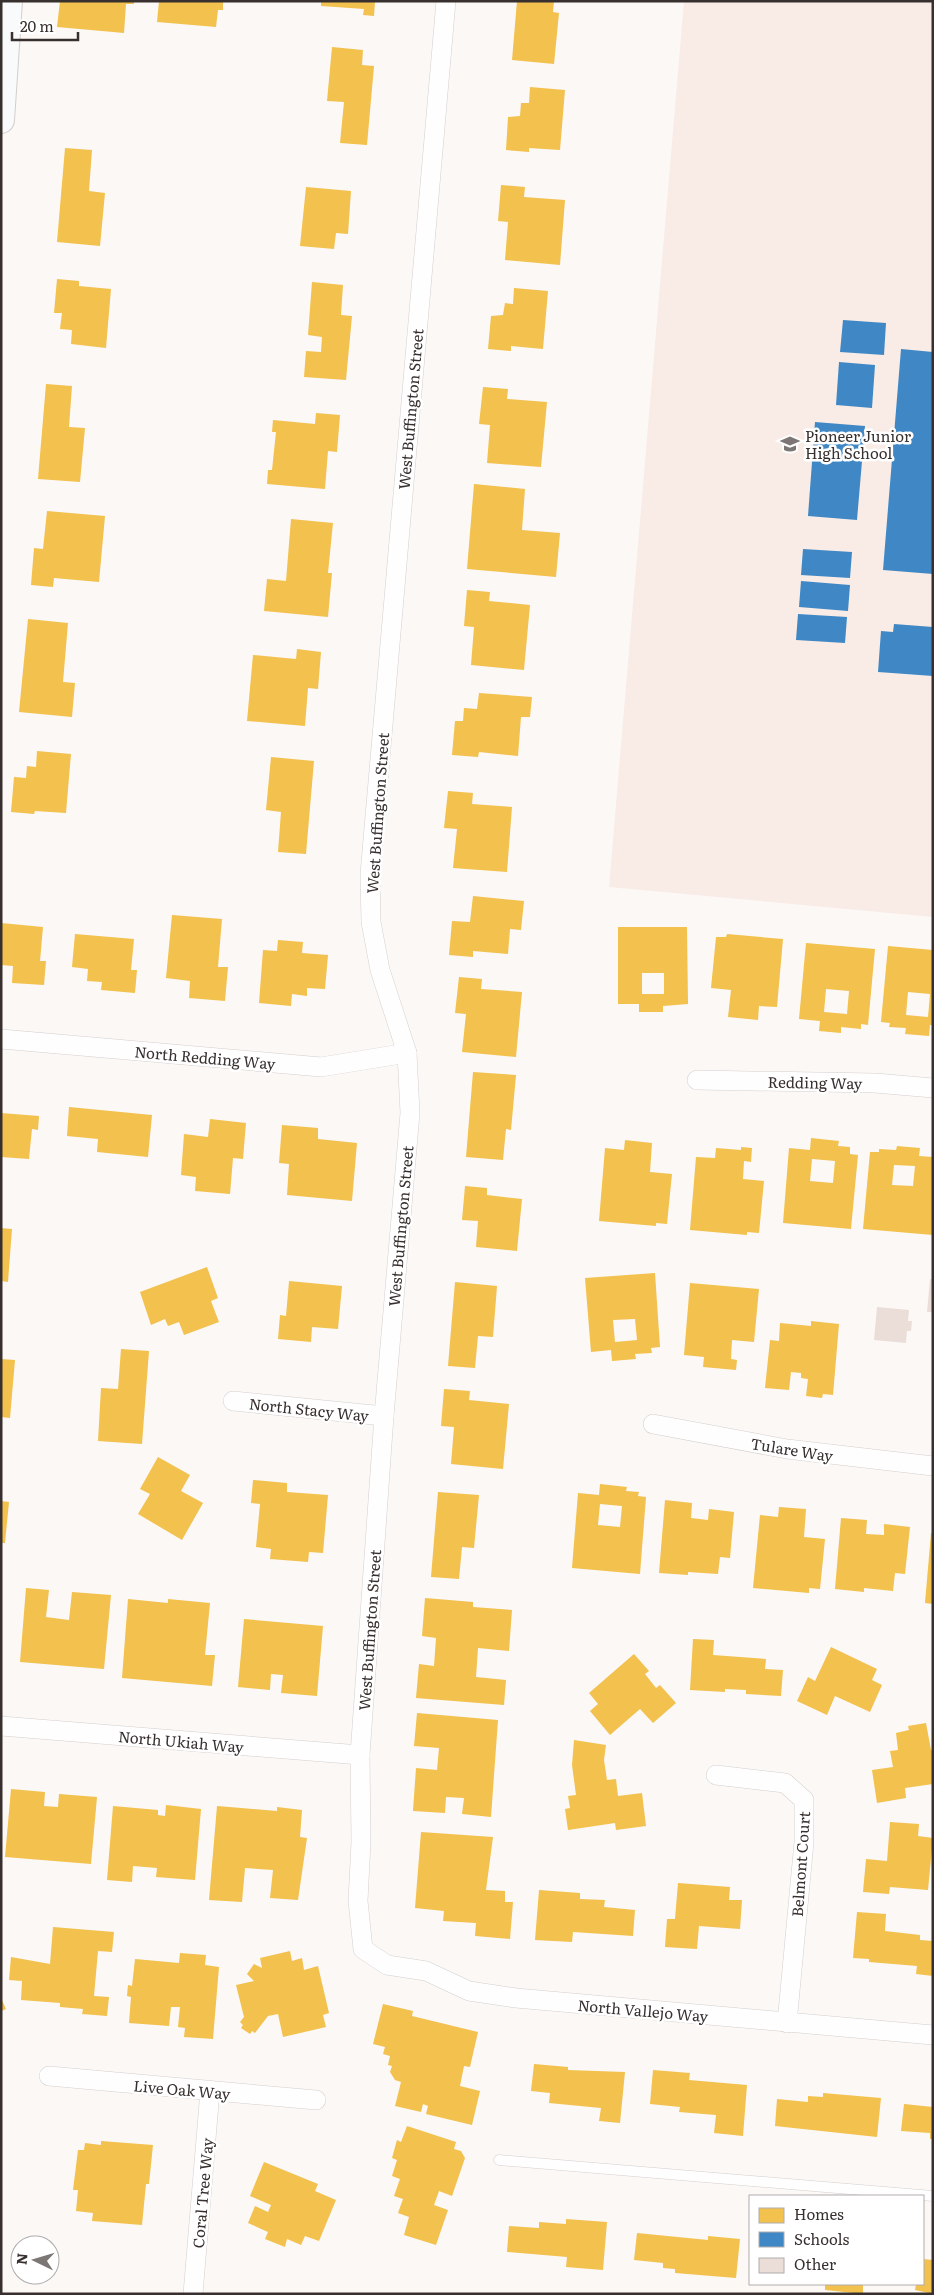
<svg xmlns="http://www.w3.org/2000/svg" width="934" height="2295" viewBox="0 0 934 2295" font-family="Literata,serif">
  <style>
    .built { fill: #f9ebe6 }
    .homes { fill: #f2c14e; fill-rule: evenodd }
    .schools { fill: #3f88c5 }
    .building { fill: #ebded9 }
    .lines { fill: none; stroke-linecap: round; stroke-linejoin: round }
    .service-casing { stroke: #d4cfcd; stroke-width: 11 }
    .minor-casing { stroke: #d4cfcd; stroke-width: 20 }
    .secondary-casing { stroke: #d4cfcd; stroke-width: 28 }
    .service { stroke: #fffefe; stroke-width: 10 }
    .minor { stroke: #fffefe; stroke-width: 19 }
    .secondary { stroke: #f9fafb; stroke-width: 26 }
    .labels { text-anchor: middle; dominant-baseline: central; stroke-width: 5; stroke-linejoin: round; paint-order: stroke }
    .street-label { font-size: 15px; fill: #37302e; stroke: #fff }
    .poi-label { font-size: 15px; fill: #37302e; stroke: #fff; text-anchor: start }
  </style>
  <rect width="100%" height="100%" fill="#fcf8f6"/>
  <!-- built -->
  <path class="built" d="M684,1H933V917L609,887Z"/>
  <!-- homes -->
  <g class="homes">
    <path d="M60,1H134V4H126L124,33L57,27Z"/>
    <path d="M159,1H223V10H218L216,27L157,22Z"/>
    <path d="M321,1H375L374,16L363,15L364,9L321,6Z"/>
    <path d="M517,1H554L553,12L559,13L554,64L512,60Z"/>
    <path d="M332,47L363,50L362,65L374,66L367,145L340,143L344,102L327,101Z"/>
    <path d="M530,87L565,90L560,150L529,148V152L506,150L508,117L520,116L521,103H529Z"/>
    <path d="M65,148L92,150L89,191L105,193L100,246L57,242Z"/>
    <path d="M501,185L525,187L524,197L565,200L560,265L505,260L508,222L498,221Z"/>
    <path d="M306,187L351,191L348,234L336,233L334,249L300,246Z"/>
    <path d="M57,279L79,281V286L111,289L106,348L71,344L72,330L60,329L62,313H54Z"/>
    <path d="M312,282L343,285L341,315L352,316L346,380L304,377L306,351L321,352L322,337L308,335Z"/>
    <path d="M514,288L548,291L543,349L511,346V351L488,349L491,316L503,315L505,303L513,304Z"/>
    <path d="M46,384L72,386L69,427L85,428L80,482L38,479Z"/>
    <path d="M483,387L508,389L507,399L547,402L541,467L487,463L490,425L479,424Z"/>
    <path d="M316,413L340,415L337,452L328,451L325,489L267,484L268,470H272L276,432H272L273,420L315,424Z"/>
    <path d="M474,484L525,489L522,530L560,533L556,577L467,569Z"/>
    <path d="M47,511L105,516L99,582L54,578L53,587L31,585L34,548L43,549Z"/>
    <path d="M291,519L333,523L328,573H332L328,617L264,611L267,579L286,581Z"/>
    <path d="M467,590L490,592L489,601L530,605L524,670L471,665L474,627L464,626Z"/>
    <path d="M28,619L68,623L63,682L75,683L72,717L19,712Z"/>
    <path d="M297,649L321,652L318,689L308,688L305,726L247,721L253,655L296,659Z"/>
    <path d="M479,693L532,697L530,717H521L518,756L479,752L478,757L452,755L455,721H463L464,708L477,709Z"/>
    <path d="M37,751L71,754L66,813L35,811L34,814L11,812L14,777L26,778L27,766L36,767Z"/>
    <path d="M271,757L314,761L306,854L278,852L281,812L266,810Z"/>
    <path d="M448,791L473,793L472,804L512,807L507,872L453,868L457,829L444,828Z"/>
    <path d="M473,896L524,901L521,930L510,929L508,954L473,951V957L449,955L452,921L470,922Z"/>
    <path d="M172,915L222,919L218,967H228L225,1001L189,998L190,981L166,978Z"/>
    <path d="M1,923L43,927L40,961H46L44,985L12,983L13,966L1,965Z"/>
    <path d="M618,927H687L688,1004L663,1006V1012H639V1004H618ZM642,973H664V994H642Z"/>
    <path d="M75,934L134,939L131,970H137L135,993L101,990L102,982L87,981L88,969L72,967Z"/>
    <path d="M727,934L783,939L777,1007L759,1006L758,1020L728,1017L731,990L711,988L716,937H726Z"/>
    <path d="M278,940L303,942L302,953L328,955L325,989L307,988V996L292,994L291,1006L259,1003L263,950L277,951Z"/>
    <path d="M806,943L875,949L868,1025L861,1024V1029L841,1027V1033L819,1031L820,1021L799,1019ZM826,989L849,991L847,1014L824,1012Z"/>
    <path d="M888,946L933,950V1025H930L929,1036L905,1034L906,1028L889,1027L890,1023L881,1022ZM908,992L930,994L928,1017L906,1015Z"/>
    <path d="M459,977L482,979L481,989L522,992L516,1057L462,1052L466,1014L455,1013Z"/>
    <path d="M473,1072L516,1075L511,1130L506,1129L503,1160L466,1157Z"/>
    <path d="M69,1107L152,1115L148,1157L97,1152L98,1139L67,1136Z"/>
    <path d="M1,1113L39,1116L38,1130L32,1129L29,1159L1,1157Z"/>
    <path d="M210,1119L246,1123L243,1159L233,1158L230,1194L195,1191L196,1177L181,1175L184,1134L208,1137Z"/>
    <path d="M282,1125L318,1128V1139L357,1143L352,1201L287,1195L289,1164L279,1163Z"/>
    <path d="M811,1138L839,1141L838,1146L850,1147V1154L858,1155L851,1229L783,1223L789,1148L810,1150ZM812,1159L835,1161L833,1183L810,1181Z"/>
    <path d="M625,1140L652,1143L650,1172L672,1174L667,1224L656,1223V1226L599,1221L605,1148L624,1150Z"/>
    <path d="M897,1146L920,1148L919,1156L933,1157V1235L863,1229L870,1152H879V1149L896,1150ZM894,1165L915,1166L913,1186L892,1185Z"/>
    <path d="M741,1147L752,1148L751,1162L744,1161L743,1179L764,1181L759,1233L747,1232V1235L690,1230L696,1157L715,1158L716,1148L741,1150Z"/>
    <path d="M465,1186L487,1188V1195L522,1199L517,1251L476,1247L478,1221L462,1220Z"/>
    <path d="M1,1228L12,1229L8,1282L1,1281Z"/>
    <path d="M207,1267L218,1298L211,1301L219,1322L184,1335L179,1322L168,1326L165,1319L151,1325L140,1292Z"/>
    <path d="M655,1273L660,1347L651,1348L652,1353L635,1354L636,1359L612,1361L611,1350L591,1352L585,1278ZM635,1319L637,1340L615,1342L613,1320Z"/>
    <path d="M289,1281L342,1286L338,1329L312,1327L311,1342L278,1339L280,1315L286,1316Z"/>
    <path d="M455,1282L497,1286L493,1337L478,1336L475,1368L448,1366Z"/>
    <path d="M690,1283L759,1289L754,1342L732,1340L731,1359L737,1360L736,1370L703,1367L704,1357L684,1355Z"/>
    <path d="M811,1321L839,1324L833,1395L823,1394L822,1398L806,1396L808,1379L801,1378V1373L791,1372L789,1390L765,1388L770,1340L779,1341L780,1323L811,1326Z"/>
    <path d="M121,1349L149,1351L142,1444L98,1441L101,1388L118,1389Z"/>
    <path d="M1,1359L15,1360L10,1418L1,1417Z"/>
    <path d="M444,1389L470,1391L469,1400L509,1404L503,1469L451,1464L454,1427L441,1426Z"/>
    <path d="M158,1457L190,1475L181,1491L203,1503L182,1540L138,1514L150,1494L140,1489Z"/>
    <path d="M253,1480L287,1483V1492L328,1495L323,1553L309,1552L308,1562L270,1559L271,1549L256,1547L260,1504L251,1503Z"/>
    <path d="M600,1484L627,1487L626,1491L639,1492L638,1496L646,1497L640,1574L572,1568L578,1493L599,1495ZM600,1504L622,1506L620,1527L598,1525Z"/>
    <path d="M438,1492L479,1495L474,1548L462,1547L459,1579L431,1577Z"/>
    <path d="M665,1500L692,1503L691,1518L708,1520L709,1509L734,1512L730,1558L720,1557L718,1574L688,1572V1575L659,1573Z"/>
    <path d="M1,1501L9,1502L5,1543H1Z"/>
    <path d="M779,1507L806,1509L804,1537L825,1539L820,1589L809,1588V1593L753,1588L760,1515L778,1517Z"/>
    <path d="M841,1518L867,1520L866,1534L884,1535V1524L910,1527L905,1574L895,1573L893,1591L864,1588V1592L835,1589Z"/>
    <path d="M931,1533H933V1604L925,1603Z"/>
    <path d="M26,1588L49,1590L46,1617L69,1620L72,1592L111,1595L104,1669L20,1662Z"/>
    <path d="M425,1598L473,1602V1607L512,1610L509,1651L478,1648L476,1677L506,1680L504,1705L416,1698L419,1664L434,1666L436,1638L422,1636Z"/>
    <path d="M128,1599L168,1603V1599L210,1603L205,1655H215L212,1686L122,1678Z"/>
    <path d="M244,1619L323,1626L317,1696L281,1693L283,1675L271,1674L270,1690L238,1687Z"/>
    <path d="M693,1639L714,1640L713,1655L766,1659L765,1669L783,1670L781,1696L746,1694V1690L725,1689V1692L690,1690Z"/>
    <path d="M831,1647L877,1669L872,1680L882,1685L870,1712L835,1696L827,1715L797,1701L808,1677L815,1681Z"/>
    <path d="M634,1654L649,1671L645,1674L656,1688L660,1685L676,1703L653,1723L640,1709L610,1735L590,1711L598,1704L589,1693Z"/>
    <path d="M417,1713L498,1720L491,1817L462,1814L464,1798L446,1797L445,1813L413,1811L416,1768L437,1770L439,1748L414,1746Z"/>
    <path d="M926,1723L931,1750H933V1784L905,1788L906,1798L877,1803L872,1770L893,1767L890,1751L898,1750L896,1733L909,1730L908,1726Z"/>
    <path d="M574,1740L606,1745L604,1760L607,1780L616,1779L618,1796L642,1793L646,1826L616,1830L615,1823L568,1830L565,1809L570,1808L568,1796L576,1795L572,1765Z"/>
    <path d="M11,1789L45,1792L44,1806L58,1807L59,1794L97,1797L91,1864L5,1857Z"/>
    <path d="M166,1805L201,1809L195,1880L156,1877L157,1868L133,1866L132,1882L107,1880L113,1806L158,1810V1815L165,1816Z"/>
    <path d="M217,1806L277,1811V1807L302,1810L300,1837L307,1838L298,1900L270,1898L273,1870L245,1868L242,1902L209,1900Z"/>
    <path d="M890,1822L919,1824L918,1836L933,1838L928,1890L890,1887L889,1894L863,1892L866,1859L887,1861Z"/>
    <path d="M421,1832L493,1837L486,1890L505,1891V1902H513L510,1939L475,1936L476,1923L443,1921L444,1911L415,1908Z"/>
    <path d="M678,1883L730,1887L729,1900H742L740,1929L699,1926L697,1949L665,1947L667,1919H675Z"/>
    <path d="M539,1890L580,1893V1899L605,1900L604,1907L635,1910L633,1936L573,1932L572,1942L535,1940Z"/>
    <path d="M857,1912L886,1914L885,1931L920,1935V1940L933,1941V1976L916,1974L917,1966L869,1962V1959L853,1958Z"/>
    <path d="M53,1927L114,1932L112,1952L98,1951L94,1996L109,1997L107,2016L82,2014L83,2009L60,2007V2003L21,2000L22,1981L9,1980L11,1957L50,1964Z"/>
    <path d="M290,1951L292,1961L302,1958L304,1970L318,1966L329,2013L323,2015L326,2027L283,2037L278,2014L268,2016L255,2033L252,2031L250,2034L241,2028L243,2025L240,2022L244,2017L236,1985L254,1981L247,1974L254,1964L262,1968L260,1958Z"/>
    <path d="M180,1953L206,1955L205,1965L219,1967L213,2039L184,2037L185,2028L178,2027L180,2007H171L169,2026L129,2023L131,1997L127,1996L128,1985L132,1986L135,1959L179,1963Z"/>
    <path d="M1,1998L6,2009L1,2011Z"/>
    <path d="M383,2004L413,2011L412,2016L478,2032L470,2067L464,2066L460,2086L480,2091L472,2125L426,2114L428,2106L423,2104L421,2112L395,2106L401,2082L395,2080L390,2072L392,2066L388,2065L390,2056L383,2054L385,2047L373,2044Z"/>
    <path d="M534,2064L568,2067V2070L625,2072L620,2123L599,2121L601,2108L549,2103L550,2093L531,2091Z"/>
    <path d="M653,2070L690,2073L689,2080L747,2085L743,2136L714,2133L716,2115L679,2112L680,2107L650,2104Z"/>
    <path d="M823,2093L881,2098L877,2137L775,2126L777,2099L808,2102V2096L823,2097Z"/>
    <path d="M904,2104L933,2107V2139H930V2133L901,2131Z"/>
    <path d="M407,2126L456,2142L454,2149L461,2151L465,2158L452,2196L439,2191L434,2205L448,2210L436,2245L404,2235L409,2217L398,2213L403,2199L394,2196L400,2179L392,2176L397,2160L392,2158L397,2140L401,2142Z"/>
    <path d="M101,2141L153,2145L149,2184H146L142,2225L92,2221L93,2213L76,2211L78,2190H73L78,2150H84L85,2143L101,2145Z"/>
    <path d="M264,2162L318,2184L315,2191L336,2200L319,2241L305,2236L301,2245L287,2239L285,2247L265,2239L268,2232L248,2223L255,2206L268,2212L271,2205L250,2196Z"/>
    <path d="M566,2219L607,2222L603,2270L566,2267L567,2257L507,2252L509,2226L539,2228V2222L566,2224Z"/>
    <path d="M637,2233L708,2240V2236L740,2239L736,2278L675,2273V2269L663,2268V2263L634,2260Z"/>
    <path d="M923,2259L933,2260V2294L915,2290L916,2284H923Z"/>
    <path d="M825,2284H863V2294L825,2290Z"/>
  </g>
  <!-- schools -->
  <g class="schools">
    <path d="M843,320L886,323L884,355L840,352Z"/>
    <path d="M901,349L933,352V574L883,570Z"/>
    <path d="M839,362L875,365L872,408L836,405Z"/>
    <path d="M815,422L865,426L857,520L808,516Z"/>
    <path d="M803,549L852,552L850,578L801,575Z"/>
    <path d="M801,581L850,585L848,611L799,607Z"/>
    <path d="M798,614L847,617L845,643L796,640Z"/>
    <path d="M894,624L933,627V676L878,672L881,631L893,632Z"/>
  </g>
  <!-- building -->
  <g class="building">
    <path d="M930,1279H933V1312H927Z"/>
    <path d="M877,1307L909,1310L908,1321H912L911,1331H907L906,1343L874,1340Z"/>
  </g>
  <g class="lines">
    <!-- service casing -->
    <g class="service-casing">
      <path id="service" d="M499,2160L933,2196"/>
    </g>
    <!-- minor casing -->
    <g class="minor-casing">
      <g id="minor">
        <path d="M446,1L370,874L371,922L380,970L407,1053L410,1113L384,1416L360,1755L361,1842L358,1901L363,1949L387,1965L426,1971L469,1991L516,1998L933,2035"/>
        <path d="M1,1039L321,1067L407,1053"/>
        <path d="M697,1080L875,1083L933,1088"/>
        <path d="M233,1401L384,1416"/>
        <path d="M653,1424L787,1449L933,1466"/>
        <path d="M1,1726L360,1755"/>
        <path d="M716,1775L785,1783L804,1800V1842L787,2023"/>
        <path d="M49,2076L316,2100"/>
        <path d="M193,2294L210,2091"/>
      </g>
    </g>
    <!-- secondary casing -->
    <g class="secondary-casing">
      <path id="secondary" d="M1,120L9,1"/>
    </g>
    <!-- service -->
    <use href="#service" class="service"/>
    <!-- minor -->
    <use href="#minor" class="minor"/>
    <!-- secondary -->
    <use href="#secondary" class="secondary"/>
  </g>
  <!-- icons -->
  <defs>
    <g id="school-bare" transform="scale(1.5)"><path d="M0-5L7-2L0 1L-7-2ZM-4 1L0 2.5L4 1V4Q0 6-4 4Z" fill="#7c7674" stroke="#fff" stroke-width="2.5" paint-order="stroke"/></g>
  </defs>
  <g fill-rule="evenodd">
    <use href="#school-bare" x="790" y="444"/>
  </g>
  <g class="labels">
    <!-- street labels -->
    <g class="street-label">
      <text transform="translate(410 409) rotate(-85)">West Buffington Street</text>
      <text transform="translate(377 813) rotate(-86)">West Buffington Street</text>
      <text transform="translate(205 1057) rotate(5)">North Redding Way</text>
      <text transform="translate(815 1082) rotate(1)">Redding Way</text>
      <text transform="translate(400 1226) rotate(-85)">West Buffington Street</text>
      <text transform="translate(309 1409) rotate(6)">North Stacy Way</text>
      <text transform="translate(792 1449) rotate(9)">Tulare Way</text>
      <text transform="translate(369 1630) rotate(-86)">West Buffington Street</text>
      <text transform="translate(181 1741) rotate(5)">North Ukiah Way</text>
      <text transform="translate(800 1864) rotate(-86)">Belmont Court</text>
      <text transform="translate(643 2010) rotate(5)">North Vallejo Way</text>
      <text transform="translate(182 2089) rotate(5)">Live Oak Way</text>
      <text transform="translate(202 2193) rotate(-85)">Coral Tree Way</text>
    </g>
    <!-- poi labels -->
    <g class="poi-label">
      <text x="805" y="435">Pioneer Junior<tspan x="805" dy="17">High School</tspan></text>
    </g>
  </g>
  <!-- border -->
  <rect width="934" height="2295" fill="none" stroke="#37302e" stroke-width="5"/>
  <!-- legend -->
  <rect x="749" y="2195" width="175" height="90" fill="#ffffff" stroke="#afacab"/>
  <rect x="759" y="2208" width="25" height="15" fill="#f2c14e" stroke="#afacab"/>
  <text x="794" y="2220" font-size="15" fill="#37302e">Homes</text>
  <rect x="759" y="2232" width="25" height="15" fill="#3f88c5" stroke="#afacab"/>
  <text x="794" y="2245" font-size="15" fill="#37302e">Schools</text>
  <rect x="759" y="2258" width="25" height="15" fill="#ebded9" stroke="#afacab"/>
  <text x="794" y="2270" font-size="15" fill="#37302e">Other</text>
  <!-- north arrow -->
  <g transform="translate(35 2260) rotate(275)"><circle r="24" fill="#ffffff" stroke="#afacab"/>
  <path d="M0-4L9 19L0 12L-9 19Z" fill="#7c7674"/>
  <text y="-8" font-size="14" font-weight="bold" text-anchor="middle" fill="#37302e">N</text>
  </g>
  <!-- scale -->
  <path d="M12 32v8h66v-8" fill="none" stroke="#37302e" stroke-width="2.5"/>
  <text x="20" y="32" font-size="15" fill="#37302e" stroke="#ffffff" stroke-width="4" paint-order="stroke">20 m</text>
</svg>
